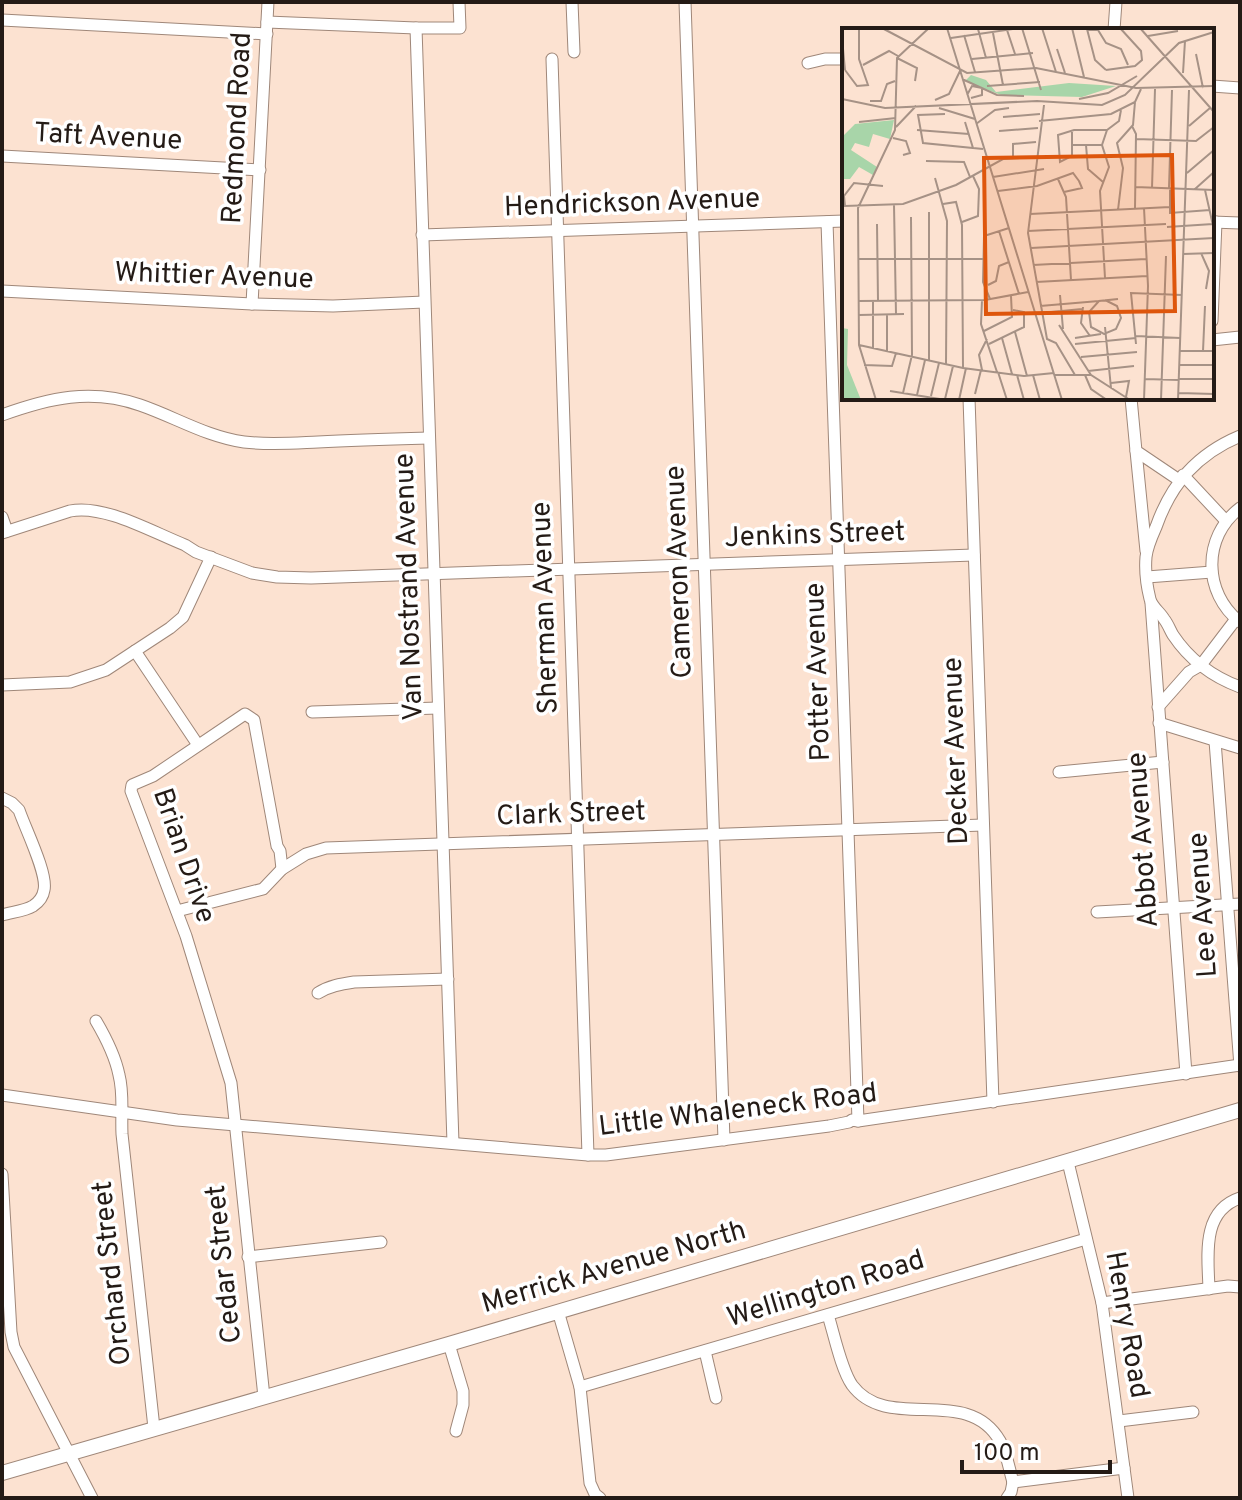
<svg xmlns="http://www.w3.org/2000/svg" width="1242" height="1500" viewBox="0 0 1242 1500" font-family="Overpass,sans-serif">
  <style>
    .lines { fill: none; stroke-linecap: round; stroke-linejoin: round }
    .street-casing { stroke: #9f8779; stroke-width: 13 }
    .secondary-casing { stroke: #9f8779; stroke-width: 16 }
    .street { stroke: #fff; stroke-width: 11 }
    .secondary { stroke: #fff; stroke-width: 14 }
    .labels { text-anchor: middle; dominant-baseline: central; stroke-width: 7; stroke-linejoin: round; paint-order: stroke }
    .street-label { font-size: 28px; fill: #241b16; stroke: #fff }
    .inset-road { fill: none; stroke: #a69286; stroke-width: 2 }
    .view { fill: #de560c; fill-opacity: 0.15; stroke: #de560c; stroke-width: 4 }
    .inset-edge { fill: none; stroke: #241b16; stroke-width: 4 }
  </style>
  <rect width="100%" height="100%" fill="#fce2d1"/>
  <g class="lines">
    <!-- street casing -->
    <g class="street-casing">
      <g id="street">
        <path d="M572,2L574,52"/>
        <path d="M685,2L724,1140"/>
        <path d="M2,20L267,34"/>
        <path d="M267,22L416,28H460L459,2"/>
        <path d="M416,28L453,1143"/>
        <path d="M1114,30L1116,2"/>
        <path d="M552,59L588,1155"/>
        <path d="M808,63L825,59H844"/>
        <path d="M1212,86L1240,88"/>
        <path d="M2,156L260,170"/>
        <path d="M827,222L858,1121"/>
        <path d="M1212,222L1240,223"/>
        <path d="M422,235L844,221"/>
        <path d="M2,291L252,304L333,306L424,302"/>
        <path d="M252,304L268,2"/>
        <path d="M1212,321L1216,222"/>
        <path d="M1212,340L1240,337"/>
        <path d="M969,398L993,1102"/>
        <path d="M1131,398L1136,451L1179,480"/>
        <path d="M2,415C49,398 91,388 140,405C175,417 207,437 244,442C269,445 294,443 318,442C355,440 392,439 429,438"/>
        <path d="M1240,436C1197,454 1171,484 1156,527C1152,536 1147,547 1146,557C1145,569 1147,587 1150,599C1152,607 1160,612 1164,619C1168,624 1170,630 1173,635C1189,659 1213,677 1240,687"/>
        <path d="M1136,451L1146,551"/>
        <path d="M1183,475L1226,521"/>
        <path d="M1240,508C1202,537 1203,593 1240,622"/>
        <path d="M2,517L7,531"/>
        <path d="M2,533L70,511C104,504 152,532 185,545L196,552L252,573L277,577L311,578L974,555"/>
        <path d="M1147,577L1212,572"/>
        <path d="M1151,603L1186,1074"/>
        <path d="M135,651L198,745"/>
        <path d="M2,685L70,682L106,670L170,628L183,617L211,557"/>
        <path d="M1158,707L1189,672L1201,665L1236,619"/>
        <path d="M312,712L438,708"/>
        <path d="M1159,723L1240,748"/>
        <path d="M1215,741L1240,1066"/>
        <path d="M1059,772L1163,762"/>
        <path d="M2,798L12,803L19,810C25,828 48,874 44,890C43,897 39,902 33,906C25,911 12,912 2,915"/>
        <path d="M177,911L263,889L282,869L306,854L326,848L983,825"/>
        <path d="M1097,912L1240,904"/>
        <path d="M318,993C329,986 341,984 354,982L448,979"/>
        <path d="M96,1021C106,1038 115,1055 119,1075C124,1094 121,1115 122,1134L154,1428"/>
        <path d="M2,1095L177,1120L588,1155H606L829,1126L849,1122L852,1120L858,1121L1240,1065"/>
        <path d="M1068,1162L1102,1303L1128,1498"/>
        <path d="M2,1174L11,1332L14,1347L92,1498"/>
        <path d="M248,1257L381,1242"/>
        <path d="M1209,1289C1208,1256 1201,1211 1240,1198"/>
        <path d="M1102,1303L1228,1286L1240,1287"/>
        <path d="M558,1311L580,1387L590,1483L595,1494L600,1498"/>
        <path d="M828,1315C834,1334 841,1369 852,1385C888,1434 967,1383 1000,1441C1007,1453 1009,1469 1013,1482"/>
        <path d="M449,1344L463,1391V1405L456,1431"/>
        <path d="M705,1351L716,1398"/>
        <path d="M580,1387L1086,1239"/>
        <path d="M264,1397L231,1083L186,936L131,791L132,785L153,776L245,714L254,720L277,846L280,851L282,869"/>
        <path d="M1119,1421L1193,1412"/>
        <path d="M1013,1482L1124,1468"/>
        <path d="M1007,1498L1011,1492L1013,1482"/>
      </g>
    </g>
    <!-- secondary casing -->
    <g class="secondary-casing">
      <path id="secondary" d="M2,1473L449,1344L1240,1110"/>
    </g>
    <!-- street -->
    <use href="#street" class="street"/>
    <!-- secondary -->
    <use href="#secondary" class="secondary"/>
  </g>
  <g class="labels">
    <!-- street labels -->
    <g class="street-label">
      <text transform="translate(238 128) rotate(-87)">Redmond Road</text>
      <text transform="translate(108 138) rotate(3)">Taft Avenue</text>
      <text transform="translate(632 204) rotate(-2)">Hendrickson Avenue</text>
      <text transform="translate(214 277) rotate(2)">Whittier Avenue</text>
      <text transform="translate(815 536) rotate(-2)">Jenkins Street</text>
      <text transform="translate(680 572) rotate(-92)">Cameron Avenue</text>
      <text transform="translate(410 587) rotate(-92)">Van Nostrand Avenue</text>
      <text transform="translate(546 608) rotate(-92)">Sherman Avenue</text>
      <text transform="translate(819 672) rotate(-92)">Potter Avenue</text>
      <text transform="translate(957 751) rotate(-92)">Decker Avenue</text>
      <text transform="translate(571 815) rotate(-2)">Clark Street</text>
      <text transform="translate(1144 840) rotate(-94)">Abbot Avenue</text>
      <text transform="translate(183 856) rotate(71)">Brian Drive</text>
      <text transform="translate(1204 905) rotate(-94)">Lee Avenue</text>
      <text transform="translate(738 1111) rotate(-7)">Little Whaleneck Road</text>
      <text transform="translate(225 1264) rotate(-96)">Cedar Street</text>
      <text transform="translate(614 1268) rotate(-16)">Merrick Avenue North</text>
      <text transform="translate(113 1273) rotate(-96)">Orchard Street</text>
      <text transform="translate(826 1290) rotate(-17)">Wellington Road</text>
      <text transform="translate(1126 1325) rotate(80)">Henry Road</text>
    </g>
  </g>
  <!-- overview -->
  <g transform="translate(842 28)">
    <rect width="372" height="372" fill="#fce2d1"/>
    <path d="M129,47L144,52L154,64L227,55L274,58L240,69L159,67L123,53ZM52,92L48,111L31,106L27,119L13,115L9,122L35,139L31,147L17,139L8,151H0V109L13,96ZM0,300L6,301L5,337L19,372H2Z" fill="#a8d5a9"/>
    <path class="inset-road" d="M40,0L125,45L194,40L294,60L372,58M105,0L220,372M180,0L199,62M200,0L214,44M230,0L242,49M298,0L372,84M136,1L144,30M245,1L253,32L264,42M165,2L173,26M246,2H256L264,15L279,21L286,37M151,5L161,57M122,7L133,44M306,8L336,3M0,10L3,42M109,10L177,0M215,21L223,45M354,26L361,60M55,30L75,40L73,53M130,31L191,25M21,37L47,23L56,28M3,42L15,58L26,57L17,31V0M264,42L293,38L300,32L299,23L278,0M341,45L343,13M120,51L155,67L182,68M145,58L198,54M125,67L130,58L140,60V67L129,70M0,71L43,80L195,73L260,77L283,67L337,15L372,4M237,71L266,65L295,48M93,72L107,66L118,43M28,73H39L45,56L53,53M202,77L186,205L205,311L214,315L233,347M97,80L133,91M103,86L76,87L81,115L141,121M161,89L198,86M197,93L269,86L293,74L299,61M17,94L54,90M123,94L131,120M134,96L153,82L167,80M290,98L294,106L293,181M347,98L368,80M54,99L74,78M75,102L127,106M157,103L196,100M230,104V128L218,134L216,107L232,102H265L277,93L279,82M51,110L64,113L68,125L61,127M294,111L354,113L372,99M229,117H260M244,117L246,141L261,154M171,130V116L194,114M84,133L122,134L128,149M345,145L372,122M151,149L202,141M93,150L105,193L104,337M216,151L224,169L229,252M41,158L12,155L2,168L3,178L61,176L114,157L161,131L193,129M293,159L372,162M310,160L313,61M327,160L330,62M328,160V185L368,182M353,161L372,144M363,162L372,202M156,163L195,158L231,145L237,153M222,164L240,160L237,153M101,176L114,174L120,197L121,340M52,177L54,286M302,180L306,258L302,372M276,182L281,140L275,115L291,97L293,74M87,184V333M188,186L328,179M120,194L136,188L137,161L131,148M35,196L36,272M325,199L371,196M157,203L177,266M186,203L324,196M189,220L372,210M359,225L367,243L364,261M341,226L372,225M16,231H141M191,237L304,231M263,250L258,163L267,139L260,117L265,102M194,254L305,248M146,257L154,253L157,238L167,234M218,267L221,301M148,271L141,254L142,208L167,200M31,272V320M140,272L139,296L155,344M263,272L275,278L279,290L274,301L262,306L249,299L247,284L257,273L276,271M16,273L143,272L186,264M198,278L257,273M241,279L239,295L248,308M199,285L240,281M45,286V323M17,287L62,286M217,297L249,347M263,299L269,360M142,303L170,289L169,268M173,304L185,348M294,308L338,310M160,310L170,346M233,310L259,306M147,316L182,299V284L171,282M233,316L294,310M294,316L289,265L340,267M17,317L121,340L182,348L212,345M338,323H372M361,323L363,278M239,329L295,324M22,337L50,338L54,325M337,337H372M140,342L137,327L145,311M246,343L292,338M156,344L165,372M175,347L182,372M191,347L198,372M213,347H249L288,372M243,347L249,361L265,372M303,351L337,352M337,351H372M269,355L287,353L284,369M48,363L104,372M61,365L70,327L69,189M337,365L372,366M133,366L139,342M75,367L83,332M89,368L97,335M103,371L111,338M34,372L17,317L16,180L53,102L55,30L87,0M117,372L124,340M319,372L324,228M336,372L347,62"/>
    <path class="view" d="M330,127L333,283L144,286L142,130Z"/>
    <rect width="372" height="372" class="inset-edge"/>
  </g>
  <!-- border -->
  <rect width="1242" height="1500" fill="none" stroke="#241b16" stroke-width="8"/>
  <!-- scale -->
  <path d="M962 1460v12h148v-12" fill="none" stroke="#241b16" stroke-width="4"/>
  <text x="974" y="1460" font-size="24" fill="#241b16" stroke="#ffffff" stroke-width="6" paint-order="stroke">100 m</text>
</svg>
